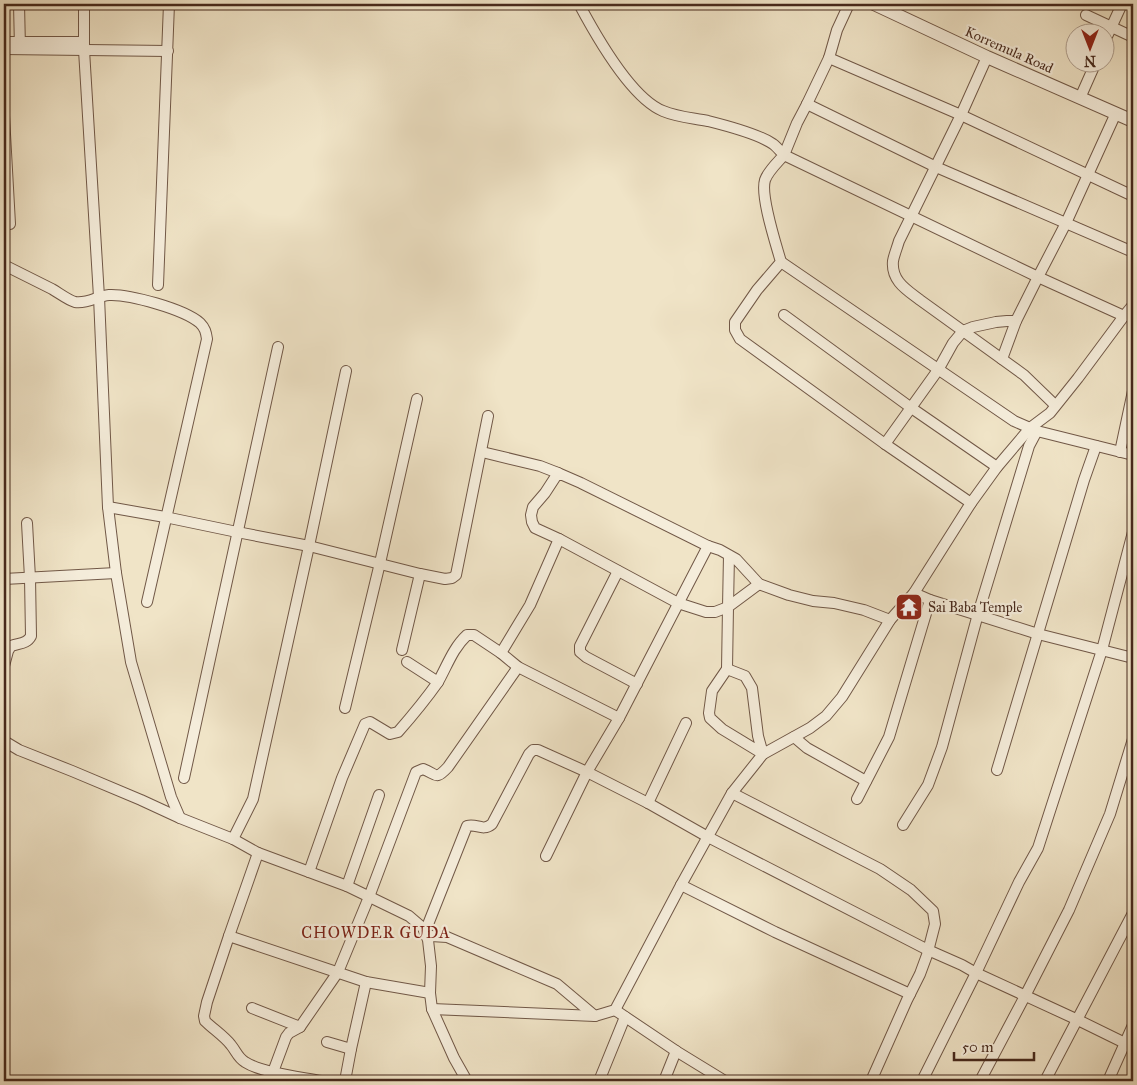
<svg xmlns="http://www.w3.org/2000/svg" width="1137" height="1085" viewBox="0 0 1137 1085" font-family="'IM FELL Great Primer',serif">
  <style>
    .lines { fill: none; stroke-linecap: round; stroke-linejoin: round }
    .minor-casing { stroke: #715847; stroke-width: 12 }
    .tertiary-casing { stroke: #715847; stroke-width: 14 }
    .minor { stroke: #f5eddb; stroke-width: 10 }
    .tertiary { stroke: #f5eddb; stroke-width: 12 }
    .labels { text-anchor: middle; dominant-baseline: central; stroke-width: 4.5; stroke-linejoin: round; paint-order: stroke }
    .street-label { font-size: 14px; fill: #47291c; stroke: #f5eddb }
    .poi-label { font-size: 14px; fill: #47291c; stroke: #f5eddb; text-anchor: start }
    .quarter-label { font-size: 16px; letter-spacing: 1px; fill: #7a1f14; stroke: #f5eddb }
  </style>
  <rect width="100%" height="100%" fill="#f0e4c7"/>
  <filter id="stains"><feTurbulence type="fractalNoise" baseFrequency=".004" numOctaves="4"/><feColorMatrix values="0 0 0 0 .2 0 0 0 0 .09 0 0 0 0 .02 0 0 0 .5 -.17"/></filter>
  <radialGradient id="worn" r=".72"><stop offset=".6" stop-color="#630" stop-opacity="0"/><stop offset="1" stop-color="#630" stop-opacity=".3"/></radialGradient>
  <g class="lines">
    <!-- minor casing -->
    <g class="minor-casing">
      <g id="minor">
        <path d="M19,4L20,48"/>
        <path d="M84,4V50L99,297L108,507L116,573L131,662L171,797L180,818"/>
        <path d="M579,4C595,34 631,98 663,111C677,117 693,118 708,121C724,125 760,135 773,144C777,147 780,151 784,155C778,162 768,171 765,180C760,196 776,244 781,262L757,290L735,322V330L740,339L885,444L971,503"/>
        <path d="M849,4L837,30L829,58L807,104L797,123L784,155L1038,277L1124,316"/>
        <path d="M1086,15L1133,37"/>
        <path d="M4,42H84"/>
        <path d="M1104,43L1122,4"/>
        <path d="M4,49L168,51"/>
        <path d="M987,57L961,115L899,241C897,248 894,255 893,261C891,281 907,290 920,300L1024,375L1055,405"/>
        <path d="M829,58L961,115L1133,196"/>
        <path d="M1080,98L1096,62"/>
        <path d="M807,104L936,167L1133,252"/>
        <path d="M4,116L10,224"/>
        <path d="M781,262L1014,421L1037,431L1133,455"/>
        <path d="M4,265C20,273 36,281 52,289C59,293 68,300 75,302C88,304 97,296 109,295C129,294 184,309 200,323C205,328 206,332 207,339L147,602"/>
        <path d="M158,285L169,4"/>
        <path d="M784,315L910,407L997,467"/>
        <path d="M1002,359L1016,321L1038,277L1066,223L1116,113"/>
        <path d="M885,444L938,370L953,343L963,331L973,327L996,322L1007,321H1016"/>
        <path d="M482,452L540,466L558,473"/>
        <path d="M1120,452L1133,391"/>
        <path d="M108,507L165,517L237,532L309,546L420,574L445,579L452,578L456,575L488,416"/>
        <path d="M729,555L728,607L715,612H706L678,603L559,539L535,528L532,522L531,515L533,507L545,493L558,473L581,483L708,546L720,550L736,559L759,584L789,595L813,601L834,603L864,610L890,620"/>
        <path d="M618,571L580,646V652L586,657L637,684"/>
        <path d="M4,579L116,573"/>
        <path d="M914,593L930,600L1038,634L1133,658"/>
        <path d="M402,650L420,574"/>
        <path d="M501,653L530,605L559,539"/>
        <path d="M407,662L438,682"/>
        <path d="M4,666L8,651L11,646C19,643 27,644 31,636L30,578L27,523"/>
        <path d="M727,669L745,676L752,688L758,736L763,754L722,729L710,718L709,713L712,691Z"/>
        <path d="M727,669L728,607L759,584"/>
        <path d="M345,708L380,563L417,399"/>
        <path d="M794,737L807,748L866,781"/>
        <path d="M4,741L19,750L72,771L141,800L180,818L233,839L258,853L347,886L409,916L423,928L428,940L431,966L430,993L432,1009L454,1058L467,1081"/>
        <path d="M997,770L1084,480L1096,446"/>
        <path d="M184,778L278,347"/>
        <path d="M732,793L880,869L911,890L933,911L935,924L927,955L920,974L907,1000L871,1081"/>
        <path d="M857,799L889,737L930,600"/>
        <path d="M648,803L686,723"/>
        <path d="M903,825L928,785L942,747L978,614L1029,446L1037,431"/>
        <path d="M233,839L253,799L309,546L346,371"/>
        <path d="M546,856L587,772L619,718L708,546"/>
        <path d="M309,872L342,778L365,724L370,722L390,734L398,732C412,716 426,699 438,682C447,666 453,648 467,635H474L501,653L518,667L619,718"/>
        <path d="M681,885L775,932L910,994"/>
        <path d="M347,886L379,795"/>
        <path d="M425,932L467,826C477,823 482,832 492,824L529,754L533,750H538L587,772L648,803L708,837L928,950L962,965L976,973L1078,1020L1133,1047"/>
        <path d="M229,936L258,853"/>
        <path d="M427,937L431,936L447,937L557,984L595,1016"/>
        <path d="M252,1008L300,1027"/>
        <path d="M432,1009L595,1016L615,1010L681,885L732,793L763,754L810,728L826,716L842,697L890,620L914,593L971,503L997,467L1030,428L1050,413L1078,378L1124,316L1133,305"/>
        <path d="M615,1010L676,1051L725,1081"/>
        <path d="M327,1042L351,1049L345,1081"/>
        <path d="M351,1049L366,982"/>
        <path d="M273,1072L286,1037L289,1033L300,1027L338,972L369,897L416,772L423,769C437,774 435,781 448,767L518,667"/>
        <path d="M321,1081C300,1077 262,1073 245,1062C238,1058 236,1051 231,1045C224,1036 213,1029 205,1021L204,1016L207,1002L229,936L366,982L430,993"/>
        <path d="M599,1081L625,1017"/>
        <path d="M664,1081L676,1051"/>
        <path d="M922,1081L976,973L1019,882L1038,848L1102,650L1133,532"/>
        <path d="M980,1081L1025,996L1069,910L1110,814L1133,739"/>
        <path d="M1045,1081L1133,913"/>
        <path d="M1108,1081L1133,1025"/>
      </g>
    </g>
    <!-- tertiary casing -->
    <g class="tertiary-casing">
      <path id="tertiary" d="M874,4L987,57L1133,121"/>
    </g>
    <!-- minor -->
    <use href="#minor" class="minor"/>
    <!-- tertiary -->
    <use href="#tertiary" class="tertiary"/>
  </g>
  <!-- icons -->
  <defs>
    <g id="temple-square" transform="scale(1.4375)"><rect x="-9" y="-9" width="18" height="18" rx="4" fill="#8f2418" stroke="#f5eddb"/><path d="M0-6L5-2H3V0L6.5 2.5H4V6H1.5V3h-3V6H-4V2.5H-6.5L-3 0V-2H-5Z" fill="#fff"/></g>
  </defs>
  <g fill-rule="evenodd">
    <use href="#temple-square" x="909" y="607"/>
  </g>
  <g class="labels">
    <!-- street labels -->
    <g class="street-label">
      <text transform="translate(1009 50) rotate(24)">Korremula Road</text>
    </g>
    <!-- poi labels -->
    <g class="poi-label">
      <text x="928" y="607">Sai Baba Temple</text>
    </g>
    <!-- quarter labels -->
    <g class="quarter-label">
      <text x="376" y="932">CHOWDER GUDA</text>
    </g>
  </g>
  <!-- margin -->
  <rect width="1137" height="1085" fill="none" stroke="#f0e4c7" stroke-width="20"/>
  <rect x="5" y="5" width="1127" height="1075" fill="none" stroke="#47291c" stroke-width="2.5"/>
  <rect x="10" y="10" width="1117" height="1065" fill="none" stroke="#47291c"/>
  <!-- north arrow -->
  <g transform="translate(1090 48) rotate(180)"><circle r="24" fill="#f5eddb" stroke="#af9f8f"/>
  <path d="M0-4L9 19L0 12L-9 19Z" fill="#8f2418"/>
  <text y="-8" font-size="14" font-weight="bold" text-anchor="middle" fill="#47291c">N</text>
  </g>
  <!-- scale -->
  <path d="M954 1052v8h80v-8" fill="none" stroke="#47291c" stroke-width="2.5"/>
  <text x="962" y="1052" font-size="15" fill="#47291c" stroke="#f5eddb" stroke-width="4" paint-order="stroke">50 m</text>
  <rect width="100%" height="100%" filter="url(#stains)"/>
  <rect width="100%" height="100%" fill="url(#worn)"/>
</svg>
